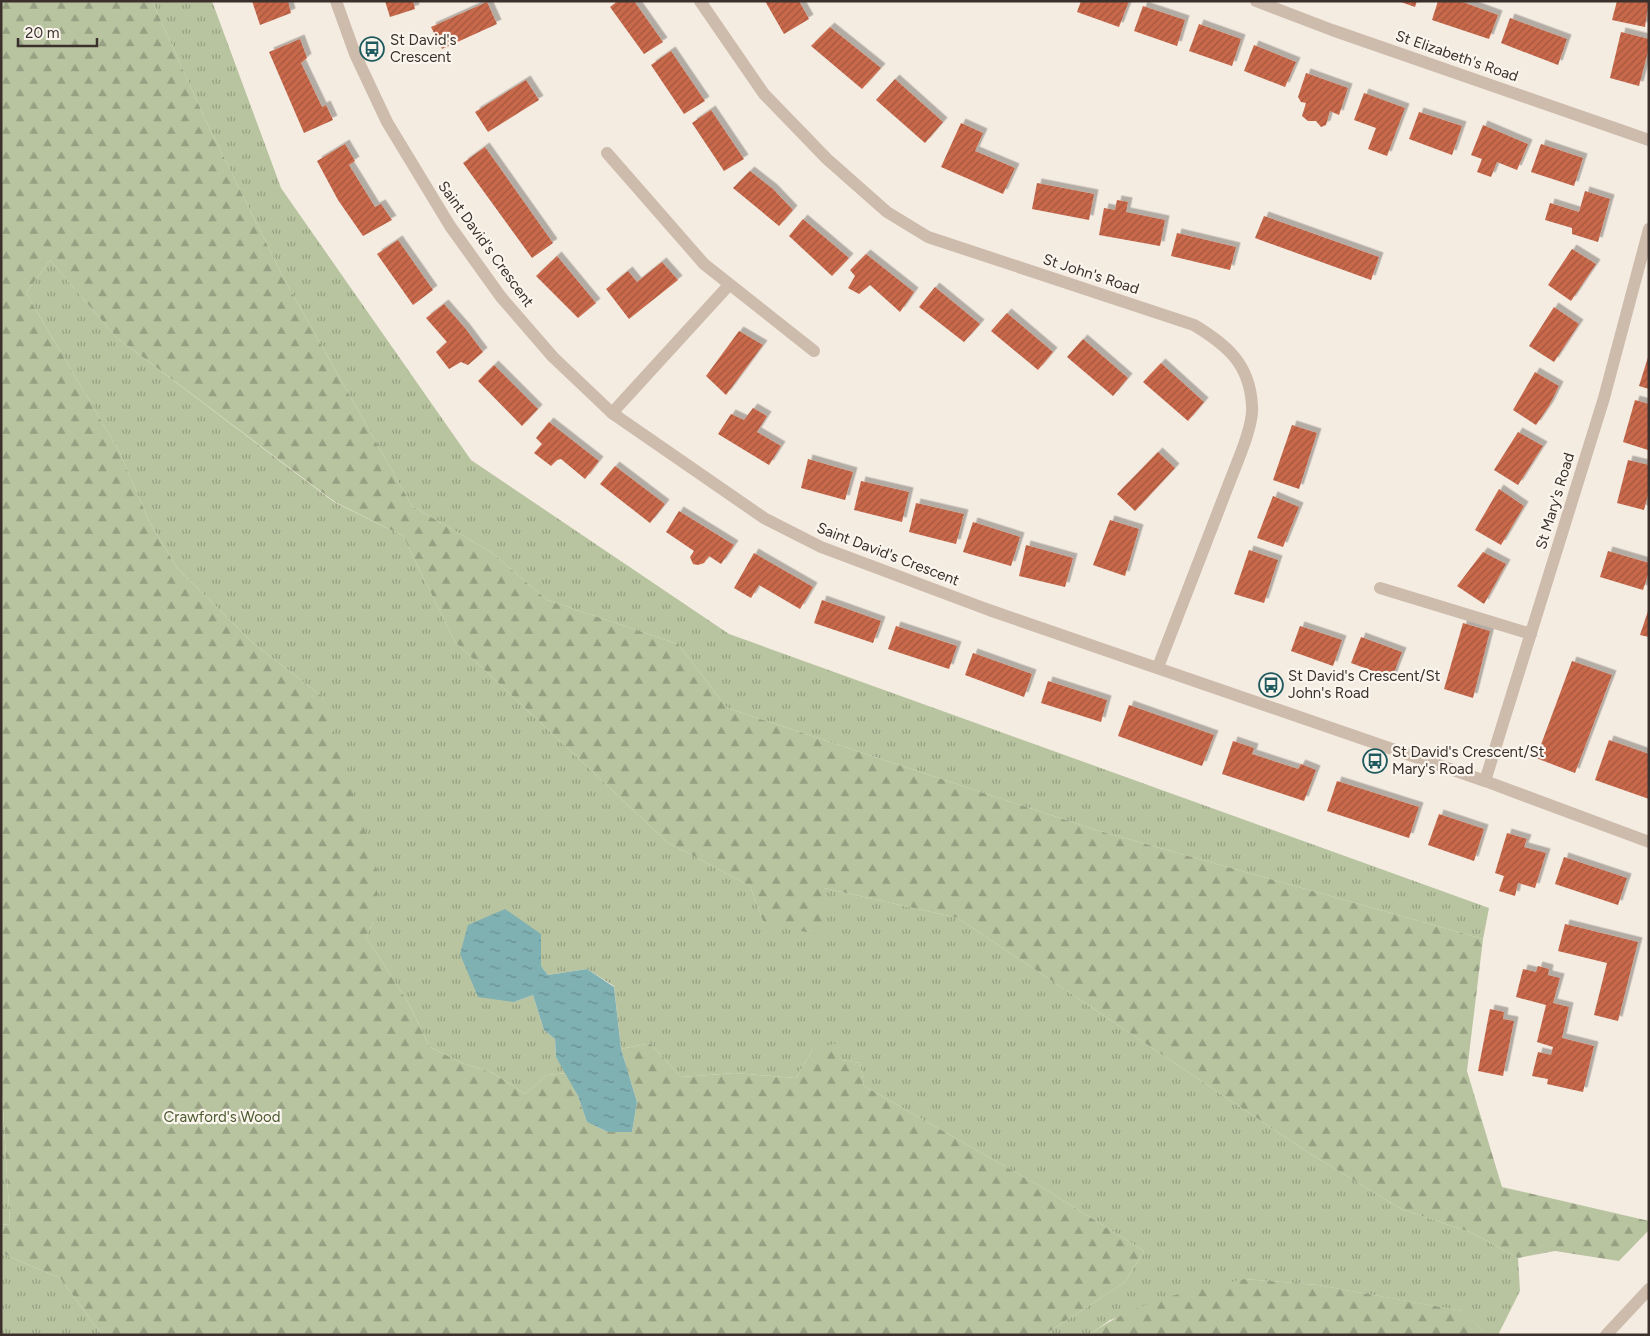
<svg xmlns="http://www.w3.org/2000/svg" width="1650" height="1336" viewBox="0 0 1650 1336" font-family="Figtree,sans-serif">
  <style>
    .grass { fill: url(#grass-tufts) }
    .forest { fill: url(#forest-firs) }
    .water { fill: url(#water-ripples) }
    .building { fill: url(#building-hatch); filter: url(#shadow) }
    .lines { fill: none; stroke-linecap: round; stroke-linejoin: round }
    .minor { stroke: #cdbbac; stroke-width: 12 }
    .labels { text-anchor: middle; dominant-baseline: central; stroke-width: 4.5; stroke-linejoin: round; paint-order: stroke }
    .poi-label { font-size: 15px; fill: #3b302b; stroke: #fbf5ee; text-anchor: start }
    .street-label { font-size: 15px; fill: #3b302b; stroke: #fbf5ee }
    .park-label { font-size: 15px; fill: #4a5a2e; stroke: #fbf5ee }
  </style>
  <defs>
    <pattern id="grass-tufts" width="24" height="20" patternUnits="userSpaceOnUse" patternTransform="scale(1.25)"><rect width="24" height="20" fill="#b8c4a0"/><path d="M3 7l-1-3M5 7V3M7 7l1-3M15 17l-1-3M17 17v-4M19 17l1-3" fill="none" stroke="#97a083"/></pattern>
    <pattern id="forest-firs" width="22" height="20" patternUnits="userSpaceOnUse" patternTransform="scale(1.25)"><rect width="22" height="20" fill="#b8c4a0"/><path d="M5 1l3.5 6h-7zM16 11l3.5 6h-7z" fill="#97a083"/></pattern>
    <pattern id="water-ripples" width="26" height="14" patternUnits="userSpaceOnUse" patternTransform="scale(1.25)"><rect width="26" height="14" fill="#7fb0b2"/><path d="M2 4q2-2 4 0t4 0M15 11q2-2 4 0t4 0" fill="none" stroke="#699091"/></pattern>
    <pattern id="building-hatch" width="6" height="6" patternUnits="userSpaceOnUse" patternTransform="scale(1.25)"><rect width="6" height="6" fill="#c8694b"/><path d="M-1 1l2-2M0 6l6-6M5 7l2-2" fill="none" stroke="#a4573f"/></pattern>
    <filter id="shadow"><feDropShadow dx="4.5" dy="-4.5" stdDeviation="0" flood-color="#0004"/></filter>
  </defs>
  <rect width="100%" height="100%" fill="#f4ebe1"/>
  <!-- grass -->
  <g class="grass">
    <path d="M152,1H212L281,188L471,460L729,634L1489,908L1483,939L1096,830L727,708L678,644L547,600L491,552L412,506L284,279L206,121Z"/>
    <path d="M50,260L116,337L334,502L403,536L455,642L667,842L750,886L764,924L824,888L958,918L1309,1153L1401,1209L1470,1232L1518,1258L1520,1291L1498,1335H1483V1331L1462,1311L1318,1285L1244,1279L1110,1320L1089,1335H1044L1125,1282L1144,1251L1045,1189L864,1086L860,1063L841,1060L813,1049L796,1078L735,1073L681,1077L650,1043L621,1049L614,986L587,969L548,975L541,966V934L514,1002L533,995L544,1030L555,1039L556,1057L567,1073L547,1075L525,1094L493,1073L462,1063L430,1047L409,1004L366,937L377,914L323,697L253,643L177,568L149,521L119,451L26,293Z"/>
    <path d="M1,1076L10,1224L1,1225Z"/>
    <path d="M1,1253L60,1278L102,1335H1Z"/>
  </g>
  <!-- forest -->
  <g class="forest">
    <path d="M1,1H152L206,121L284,279L412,506L491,552L547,600L678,644L727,708L1096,830L1483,939L1467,1071L1502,1187L1649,1221V1230L1619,1261L1555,1251L1518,1258L1470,1232L1401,1209L1309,1153L958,918L824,888L822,935L764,924L750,886L667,842L455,642L403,536L335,502L116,337L50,260L26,293L119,451L149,521L177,568L253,643L323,697L377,870V914L366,937L409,1004L430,1047L462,1063L493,1073L525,1094L547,1075L567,1073L578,1096L587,1122L608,1132H632L637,1102L621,1049L650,1043L681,1077L735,1073L796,1078L813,1049L839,1043L842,1060L860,1063L864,1086L1045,1189L1144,1251L1125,1282L1044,1335H102L60,1278L1,1253V1225L10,1224L1,1076Z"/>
    <path d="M1244,1279L1318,1285L1463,1311L1483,1331V1335H1089C1140,1299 1186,1292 1244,1279Z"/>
  </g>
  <!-- water -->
  <path class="water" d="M505,909L541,934V966L548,975L587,969L614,987L621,1049L637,1102L632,1132H608L587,1122L578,1096L556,1057L555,1039L544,1030L533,995L514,1002L478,997L460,954L468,925Z"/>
  <!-- building -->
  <g class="building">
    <path d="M252,1H288L291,13L260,25Z"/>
    <path d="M385,1H413L415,9L390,17Z"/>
    <path d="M618,1H634L663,42L644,54L610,7Z"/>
    <path d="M765,1H799L809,19L784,34Z"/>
    <path d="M1081,1H1129L1119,27L1077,12Z"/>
    <path d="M1398,1H1417L1415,7Z"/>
    <path d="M1438,1H1460L1498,15L1489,39L1432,20Z"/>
    <path d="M1617,1H1649L1645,27L1612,20Z"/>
    <path d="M487,2L497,24L442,49L431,27Z"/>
    <path d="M1143,6L1185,20L1177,46L1134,31Z"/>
    <path d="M1510,18L1567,39L1558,65L1501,43Z"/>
    <path d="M1199,24L1241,39L1232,66L1189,51Z"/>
    <path d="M830,27L881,68L862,89L811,46Z"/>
    <path d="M1621,32L1649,39V48L1639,86L1610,78Z"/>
    <path d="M300,39L307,58L301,63L322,107L326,105L333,120L304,133L269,52Z"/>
    <path d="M1254,45L1296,62L1285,87L1244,71Z"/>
    <path d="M671,51L705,101L684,114L651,65Z"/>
    <path d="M1306,73L1348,88L1339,115L1330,111L1326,125L1321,127L1316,121H1308L1302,116L1306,103L1301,102L1298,97Z"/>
    <path d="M895,79L943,122L925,143L876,100Z"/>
    <path d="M526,80L539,100L488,132L475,112Z"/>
    <path d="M1364,93L1405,108L1387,156L1368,149L1376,128L1354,120Z"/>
    <path d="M711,110L744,159L724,171L692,123Z"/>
    <path d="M1419,112L1462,126L1452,155L1409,139Z"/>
    <path d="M961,123L983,133L975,151L1015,168L1003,194L941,167Z"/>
    <path d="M1483,125L1528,144L1517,170L1497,162L1491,177L1477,172L1482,159L1471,155Z"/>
    <path d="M345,144L355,161L349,165L375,207L381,204L392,220L363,236L338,200L317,161Z"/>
    <path d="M1541,144L1583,158L1574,186L1531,172Z"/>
    <path d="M485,147L553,243L532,258L463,163Z"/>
    <path d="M750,171L773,189L793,210L779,226L733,188Z"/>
    <path d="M1037,183L1094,194L1089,220L1032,209Z"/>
    <path d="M1585,191L1610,199L1598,242L1572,234V228L1545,220L1550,203L1579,212Z"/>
    <path d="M1117,200L1128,202L1126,212L1165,220L1160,246L1099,235L1104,208L1115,210Z"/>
    <path d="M1264,216L1379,257L1371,280L1255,238Z"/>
    <path d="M803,219L849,258L832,276L789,236Z"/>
    <path d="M1177,233L1236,247L1230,270L1171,256Z"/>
    <path d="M398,240L433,290L413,305L377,254Z"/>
    <path d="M1572,249L1596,264L1571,301L1548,285Z"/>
    <path d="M866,254L914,292L900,312L870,285L859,294L848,288L855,276L850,270Z"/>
    <path d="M557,256L596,303L578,318L536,276Z"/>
    <path d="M662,262L678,280L629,319L606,289L628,271L637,282Z"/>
    <path d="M935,287L980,324L964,342L919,307Z"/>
    <path d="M444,304L465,328L483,352L468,365L461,362L449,369L436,352L447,342L426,318Z"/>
    <path d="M1554,307L1579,324L1554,362L1529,346Z"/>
    <path d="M1007,313L1053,352L1038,370L991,331Z"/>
    <path d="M739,331L763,345L726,395L706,376Z"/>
    <path d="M1083,339L1128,378L1113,396L1067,357Z"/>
    <path d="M1649,354V389L1639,386Z"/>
    <path d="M1161,363L1204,402L1188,421L1143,382Z"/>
    <path d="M494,365L538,409L522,426L478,381Z"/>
    <path d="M1535,372L1559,386L1549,406L1536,425L1513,410Z"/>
    <path d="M1635,400L1649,404L1648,450L1623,442Z"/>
    <path d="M753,408L767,416L757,432L781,446L769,465L718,434L731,414L744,420Z"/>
    <path d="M549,422L599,461L585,479L561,459L557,460L551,466L534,453L542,444L536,438Z"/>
    <path d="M1292,425L1317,433L1299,489L1273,480Z"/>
    <path d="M1518,432L1543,446L1518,485L1494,470Z"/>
    <path d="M1158,452L1175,468L1135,511L1117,494Z"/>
    <path d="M808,459L853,472L845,500L801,488Z"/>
    <path d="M1628,460L1649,465V491L1644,510L1617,503Z"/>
    <path d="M615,466L665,504L650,523L600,484Z"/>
    <path d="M861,481L909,492L902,522L854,510Z"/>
    <path d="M1499,489L1524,506L1501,545L1475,530Z"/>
    <path d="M1273,496L1299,507L1283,547L1257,538Z"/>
    <path d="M916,503L964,514L956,544L909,532Z"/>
    <path d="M679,511L734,545L721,564L709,556L704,563L698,565L693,564L690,557L694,551L666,532Z"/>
    <path d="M1110,520L1139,529L1125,576L1093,565Z"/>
    <path d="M973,522L1020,537L1011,566L963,552Z"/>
    <path d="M1026,545L1073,558L1065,587L1019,576Z"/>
    <path d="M1249,550L1278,560L1264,603L1234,594Z"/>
    <path d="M1608,551L1649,563V572L1643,590L1600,577Z"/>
    <path d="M1483,552L1506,564L1484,604L1457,586Z"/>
    <path d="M754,553L813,587L800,609L759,585L751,598L734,588Z"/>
    <path d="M822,600L881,621L873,643L814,623Z"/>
    <path d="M1649,608V637L1640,635Z"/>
    <path d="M1463,623L1490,631L1473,698L1444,689Z"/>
    <path d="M896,626L957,646L949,669L888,649Z"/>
    <path d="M1300,626L1342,640L1333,666L1291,651Z"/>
    <path d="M1361,637L1402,652L1392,678L1351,663Z"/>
    <path d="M973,653L1032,674L1024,697L965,675Z"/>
    <path d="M1572,661L1612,675L1575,773L1536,758Z"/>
    <path d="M1048,681L1107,700L1101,722L1041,703Z"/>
    <path d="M1129,705L1214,735L1202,766L1118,736Z"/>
    <path d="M1609,740L1649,754V799L1595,780Z"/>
    <path d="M1233,741L1254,748L1252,754L1298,769L1301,764L1316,770L1304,801L1222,774Z"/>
    <path d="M1337,781L1419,807L1409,838L1327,811Z"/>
    <path d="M1439,814L1484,829L1474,861L1428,845Z"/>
    <path d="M1507,833L1527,839L1524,847L1546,853L1535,888L1518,883L1515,896L1499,891L1504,876L1495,873Z"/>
    <path d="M1564,857L1627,878L1618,905L1555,884Z"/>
    <path d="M1565,924L1638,942L1618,1021L1594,1015L1607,963L1558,951Z"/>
    <path d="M1538,966L1549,969L1548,975L1560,978L1553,1003L1569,1007L1562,1038L1594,1046L1583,1092L1547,1084L1548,1079L1532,1076L1538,1052L1551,1055L1553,1047L1537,1042L1546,1005L1516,997L1523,969L1536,972Z"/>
    <path d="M1490,1009L1504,1012L1503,1019L1514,1021L1503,1076L1478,1071Z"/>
  </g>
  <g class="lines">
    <!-- minor -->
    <g class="minor">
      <path d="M336,1L355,54L387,122L450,226L501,297L553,357L612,413L764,518L821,547L989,610L1485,781L1649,842"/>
      <path d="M700,1L764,94L827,159L887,212L928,237L1194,325C1227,345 1250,364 1252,406C1254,426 1235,467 1228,486C1205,546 1181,607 1158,667"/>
      <path d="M1256,1L1332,30L1649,140"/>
      <path d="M607,153L704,264L814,351"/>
      <path d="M612,413L729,285"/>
      <path d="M1380,588L1531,634"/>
      <path d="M1485,781L1604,398L1649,229"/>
      <path d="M1606,1335L1649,1289"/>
    </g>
  </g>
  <!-- icons -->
  <defs>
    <g id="bus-ring" transform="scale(1.25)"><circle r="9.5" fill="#fbf5ee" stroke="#1f5a5e" stroke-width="1.5"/><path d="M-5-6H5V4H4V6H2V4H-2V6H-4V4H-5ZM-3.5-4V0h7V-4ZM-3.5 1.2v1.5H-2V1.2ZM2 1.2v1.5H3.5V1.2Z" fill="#1f5a5e"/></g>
  </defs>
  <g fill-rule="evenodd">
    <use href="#bus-ring" x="372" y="49"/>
    <use href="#bus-ring" x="1271" y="685"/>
    <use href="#bus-ring" x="1375" y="761"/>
  </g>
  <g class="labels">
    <!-- poi labels -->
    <g class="poi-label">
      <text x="390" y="40">St David's<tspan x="390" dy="17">Crescent</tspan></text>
      <text x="1288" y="676">St David's Crescent/St<tspan x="1288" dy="17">John's Road</tspan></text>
      <text x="1392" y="752">St David's Crescent/St<tspan x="1392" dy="17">Mary's Road</tspan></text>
    </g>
    <!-- street labels -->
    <g class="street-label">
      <text transform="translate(1457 56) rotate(19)">St Elizabeth's Road</text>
      <text transform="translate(486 244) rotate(54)">Saint David's Crescent</text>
      <text transform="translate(1091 274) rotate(18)">St John's Road</text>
      <text transform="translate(1555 501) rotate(-73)">St Mary's Road</text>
      <text transform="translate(888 554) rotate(21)">Saint David's Crescent</text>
    </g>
    <!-- park labels -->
    <g class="park-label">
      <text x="222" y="1117">Crawford's Wood</text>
    </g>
  </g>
  <!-- border -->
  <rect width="1650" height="1336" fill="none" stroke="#3b302b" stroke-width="5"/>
  <!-- scale -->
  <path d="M18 38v8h79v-8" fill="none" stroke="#3b302b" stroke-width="2.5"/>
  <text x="25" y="38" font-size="15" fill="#3b302b" stroke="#fbf5ee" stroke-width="4" paint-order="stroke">20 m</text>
</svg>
